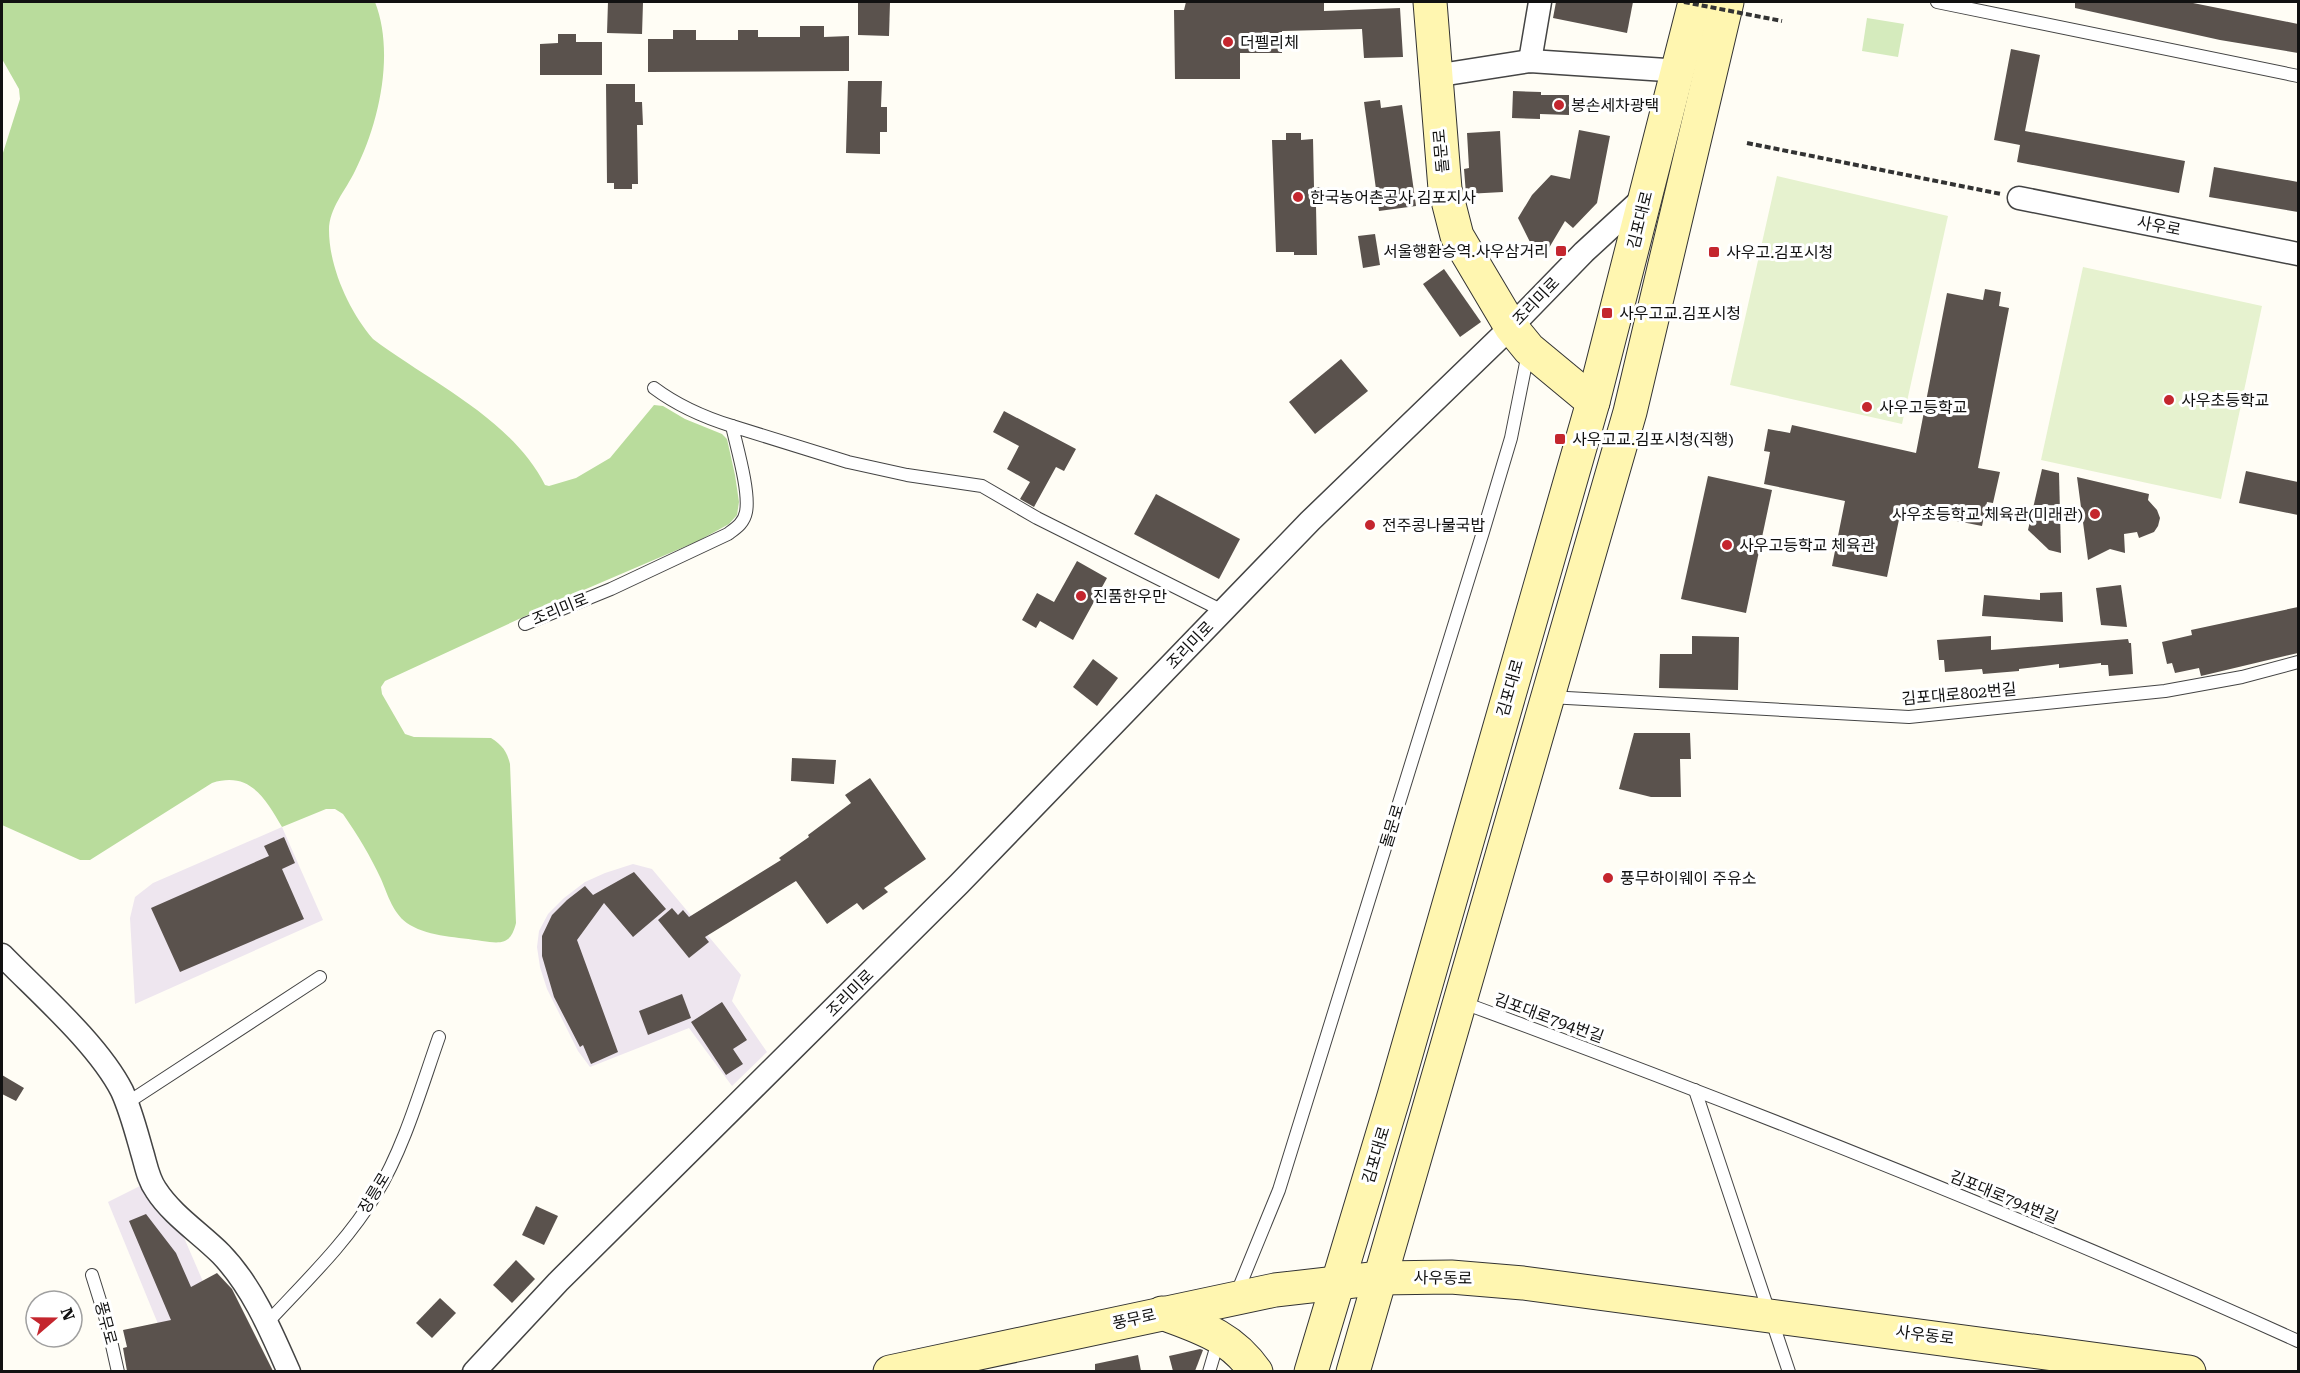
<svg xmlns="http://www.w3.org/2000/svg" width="2300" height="1373" viewBox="0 0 2300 1373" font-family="'Roboto Serif','Noto Sans KR',serif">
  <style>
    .industrial { fill: #eee6ef }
    .green { fill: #d5ebbd }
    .forest { fill: #b9dc9c }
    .pitch { fill: #e6f2cf }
    .building { fill: #5a524d }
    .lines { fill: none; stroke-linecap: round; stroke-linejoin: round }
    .lane-casing { stroke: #444; stroke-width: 14 }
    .street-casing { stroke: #444; stroke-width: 25 }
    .secondary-casing { stroke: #333; stroke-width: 35 }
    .path { stroke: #333; stroke-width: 4; stroke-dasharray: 6 3; stroke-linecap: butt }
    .lane { stroke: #fff; stroke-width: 12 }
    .street { stroke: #fff; stroke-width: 22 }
    .secondary { stroke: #fff6b0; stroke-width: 33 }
    .path-bridge { stroke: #333; stroke-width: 4; stroke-dasharray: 6 3; stroke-linecap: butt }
    .poi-dot { fill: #c4262e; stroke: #fff; stroke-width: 2 }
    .labels { text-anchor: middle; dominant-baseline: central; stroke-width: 6; stroke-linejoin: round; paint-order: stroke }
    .poi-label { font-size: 16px; fill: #111; stroke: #fff; text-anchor: start }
    .street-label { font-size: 16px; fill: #111; stroke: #fff }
  </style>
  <rect width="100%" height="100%" fill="#fffdf5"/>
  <!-- industrial -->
  <g class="industrial">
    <path d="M282,827L323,920L135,1004L130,918L135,897L153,883Z"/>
    <path d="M633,864L652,869L741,975L732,1001L767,1052L732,1086L689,1028L590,1067L578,1051L547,989L540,967L537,947L539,931L548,914L564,898L585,882L605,873Z"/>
    <path d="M140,1186L155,1206L182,1233L217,1314L163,1336L108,1202Z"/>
  </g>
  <!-- green -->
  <path class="green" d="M1867,18L1904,24L1898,57L1862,51Z"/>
  <!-- forest -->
  <path class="forest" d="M2,2H375C395,53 379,124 355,171C346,190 329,208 329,230C329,267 349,311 373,339C430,382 512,419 545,485L549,486L576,478L610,458L654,405L663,406L685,419L722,434L727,439L735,475L739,502L737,515L729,524L698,541L558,601L385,681L381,687L382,694L405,734L414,737L491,738C502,745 507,751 510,764L516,923C511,944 502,944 482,941C459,937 430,937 410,925C393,915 388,895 381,879C371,857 357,834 343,814L335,809H326L282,827C265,798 250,771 212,783L90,860H80L2,825V156L20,99L19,89L2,59Z"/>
  <!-- pitch -->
  <g class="pitch">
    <path d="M1777,176L1948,216L1902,424L1730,385Z"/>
    <path d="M2083,267L2262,306L2221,499L2041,460Z"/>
  </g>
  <!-- building -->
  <g class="building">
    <path d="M608,2L643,3L642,34L607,33Z"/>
    <path d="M858,2H890L889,36L858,35Z"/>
    <path d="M1186,2H1324V11L1400,8L1403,57L1364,58L1362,29L1282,31V53H1240V79H1175L1174,10H1184Z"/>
    <path d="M1556,2H1633L1627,33L1553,18Z"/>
    <path d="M2075,2H2188L2298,24V53L2220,40L2075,8Z"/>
    <path d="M800,26H824V37L849,36V71L648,72V39H673V30H696V40H738V30H758V37H800Z"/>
    <path d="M558,34H576V42H602V75H540V44L558,43Z"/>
    <path d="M2011,49L2040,55L2025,131L2185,161L2179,193L2017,162L2020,145L1994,140Z"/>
    <path d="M848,81H882L881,107H887V132H880V154L846,153Z"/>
    <path d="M606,84H635V102H642L643,125H637L638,184H632V189H614V183H607Z"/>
    <path d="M1513,91L1541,92V95H1569V115L1540,114V119L1512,118Z"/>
    <path d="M1380,100L1381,108L1402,105L1416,206L1379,211L1364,102Z"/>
    <path d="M1579,130L1610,136L1597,203L1573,228L1565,221L1546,253L1531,244L1518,218L1532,195L1551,175L1570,179Z"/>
    <path d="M1500,131L1503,192L1466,194L1464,169L1469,168L1467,133Z"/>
    <path d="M1286,133H1301V140L1313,139L1314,187H1322L1323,206H1316L1317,255H1294V252H1276L1272,140H1286Z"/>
    <path d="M2214,167L2298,182V212L2209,197Z"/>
    <path d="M1375,234L1380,265L1363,268L1358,236Z"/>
    <path d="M1444,269L1481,322L1460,337L1423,284Z"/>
    <path d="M1985,289L2001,292L1999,306L2009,308L1978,468L2000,472L1993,503L1987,502L1982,526L1901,510L1887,577L1832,566L1845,501L1764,484L1770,452L1764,451L1768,429L1790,433L1792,425L1916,453L1947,293L1983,300Z"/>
    <path d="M1341,359L1368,391L1315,434L1289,402Z"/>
    <path d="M1004,411L1076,449L1064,471L1056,467L1034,507L1020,499L1030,482L1007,469L1019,446L993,432Z"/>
    <path d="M2042,469L2059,473L2061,553L2049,550L2028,530Z"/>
    <path d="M2246,471L2298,482V515L2239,503Z"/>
    <path d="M1708,476L1772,490L1746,613L1681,599Z"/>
    <path d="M2077,477L2149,494L2148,500L2157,510L2160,518L2158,526L2154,532L2139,538L2137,532L2124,534L2125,553L2110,549L2088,560Z"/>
    <path d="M1156,494L1240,539L1219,579L1134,534Z"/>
    <path d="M1077,561L1107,578L1073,640L1040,621L1036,628L1022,620L1037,593L1054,602Z"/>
    <path d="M2121,585L2127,627L2101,625L2096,588Z"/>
    <path d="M2062,592L2063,622L1982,616L1984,595L2040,600V593Z"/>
    <path d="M2298,607V653L2201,676L2199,668L2175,673L2172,663L2167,664L2162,642L2192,635L2191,630Z"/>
    <path d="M1692,636L1739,637L1738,690L1659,688L1660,654H1692Z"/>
    <path d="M1991,636V650L2128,639L2129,643H2131L2133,674L2109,676L2108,665H2101V663L2059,668V664L2019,669V671L1983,674L1982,669L1945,672L1944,660H1939L1937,640Z"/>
    <path d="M1093,659L1118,678L1097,706L1073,687Z"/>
    <path d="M1634,733H1690L1691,759H1680L1681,797H1651L1619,789Z"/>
    <path d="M792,758L836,760L834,784L791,781Z"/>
    <path d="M870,778L926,859L884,888L888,892L863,910L857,903L827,924L796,881L705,937L709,942L689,958L658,920L672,908L678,915L683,910L689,917L781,860L779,858L809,837L808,835L851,803L845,795Z"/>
    <path d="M284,837L295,863L282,869L304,919L180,972L151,908L269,856L264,846Z"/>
    <path d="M634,872L666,909L633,937L604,903L577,940L618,1052L591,1064L583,1045L580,1047L554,997L542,956V936L552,915L567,900L585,886L593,895Z"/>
    <path d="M682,994L691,1018L648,1035L639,1011Z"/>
    <path d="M722,1002L747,1040L733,1049L743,1064L726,1075L691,1022Z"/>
    <path d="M2,1075L24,1088L16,1101L2,1094Z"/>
    <path d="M536,1206L558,1216L544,1245L522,1235Z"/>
    <path d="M146,1214L176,1253L191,1287L217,1273L232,1289L273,1371H127L123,1348L127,1347L123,1330L171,1320L129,1221Z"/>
    <path d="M516,1260L535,1279L512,1303L493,1285Z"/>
    <path d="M440,1298L456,1313L432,1338L416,1323Z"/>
    <path d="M1200,1349L1203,1350L1195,1371H1173L1169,1356Z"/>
    <path d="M1138,1355L1141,1371H1095V1364Z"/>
  </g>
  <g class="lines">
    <!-- lane casing -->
    <g class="lane-casing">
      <g id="lane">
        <path d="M1937,2L2298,76"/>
        <path d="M654,388C678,406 703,417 732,426"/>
        <path d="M525,624L611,589L728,534C736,528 744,523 746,512C750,492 737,448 732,426L848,462L907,475L982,486L1037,518L1223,611"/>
        <path d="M1549,697L1909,717L2165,691L2242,677L2298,662"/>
        <path d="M1461,1002C1743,1106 2024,1217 2298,1341"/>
        <path d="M1695,1090L1789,1372"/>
        <path d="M127,1103L320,977"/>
        <path d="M92,1275L107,1323L118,1372"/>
        <path d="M1236,1295L1279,1190L1483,532L1511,438L1528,353"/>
        <path d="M267,1323C305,1282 347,1242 376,1194C404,1148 421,1088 439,1037"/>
        <path d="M1209,1372L1219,1338"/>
      </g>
    </g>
    <!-- street casing -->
    <g class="street-casing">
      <g id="street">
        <path d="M1530,61L1540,2"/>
        <path d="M1434,76L1530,61L1666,70"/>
        <path d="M2019,198L2298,254"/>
        <path d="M2,955C39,993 98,1044 122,1091C131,1111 136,1131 142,1152C146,1165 148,1179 156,1190C172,1215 200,1233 221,1254C252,1286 271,1331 289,1372"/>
        <path d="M474,1372L558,1282L959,884L1310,521L1511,327L1584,252L1645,196"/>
      </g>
    </g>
    <!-- secondary casing -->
    <g class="secondary-casing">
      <g id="secondary">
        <path d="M1430,2L1445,189L1457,236L1511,327L1529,349L1593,402"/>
        <path d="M1162,1313C1200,1327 1231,1336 1256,1372"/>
        <path d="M890,1372L1275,1290L1380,1278L1451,1277L1523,1283L2189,1372"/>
        <path d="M1311,1372L1394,1096L1593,402L1695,2"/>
        <path d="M1353,1372L1630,412L1727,2"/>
      </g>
    </g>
    <!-- path -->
    <path class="path" d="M1747,143L2001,194"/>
    <!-- lane -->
    <use href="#lane" class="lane"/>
    <!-- street -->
    <use href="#street" class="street"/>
    <!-- secondary -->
    <use href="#secondary" class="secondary"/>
    <!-- path-bridge -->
    <path class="path-bridge" d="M1684,2L1782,21"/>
  </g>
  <!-- markers -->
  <g class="poi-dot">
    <circle cx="1228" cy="42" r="6"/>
    <circle cx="1559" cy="105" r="6"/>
    <circle cx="1298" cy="197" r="6"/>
    <rect x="1555" y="245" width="12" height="12" rx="3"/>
    <rect x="1708" y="246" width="12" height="12" rx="3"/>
    <rect x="1601" y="307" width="12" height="12" rx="3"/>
    <circle cx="2169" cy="400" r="6"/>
    <circle cx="1867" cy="407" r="6"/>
    <rect x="1554" y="433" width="12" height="12" rx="3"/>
    <circle cx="2095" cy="514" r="6"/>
    <circle cx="1370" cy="525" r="6"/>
    <circle cx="1727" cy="545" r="6"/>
    <circle cx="1081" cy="596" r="6"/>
    <circle cx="1608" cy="878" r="6"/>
  </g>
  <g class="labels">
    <!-- poi labels -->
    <g class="poi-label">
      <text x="1240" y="42">더펠리체</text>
      <text x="1571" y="105">봉손세차광택</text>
      <text x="1310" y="197">한국농어촌공사 김포지사</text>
      <text x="1549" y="251" text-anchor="end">서울행환승역.사우삼거리</text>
      <text x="1726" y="252">사우고.김포시청</text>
      <text x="1619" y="313">사우고교.김포시청</text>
      <text x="2181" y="400">사우초등학교</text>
      <text x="1879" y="407">사우고등학교</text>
      <text x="1572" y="439">사우고교.김포시청(직행)</text>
      <text x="2083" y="514" text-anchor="end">사우초등학교 체육관(미래관)</text>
      <text x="1382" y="525">전주콩나물국밥</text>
      <text x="1739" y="545">사우고등학교 체육관</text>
      <text x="1093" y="596">진품한우만</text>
      <text x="1620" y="878">풍무하이웨이 주유소</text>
    </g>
    <!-- street labels -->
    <g class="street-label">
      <text transform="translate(1441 151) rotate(-95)">돌문로</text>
      <text transform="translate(1640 220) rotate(-76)">김포대로</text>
      <text transform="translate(2159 226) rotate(11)">사우로</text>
      <text transform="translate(1536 301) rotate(-46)">조리미로</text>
      <text transform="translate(560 609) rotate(-22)">조리미로</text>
      <text transform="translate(1190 645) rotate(-46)">조리미로</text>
      <text transform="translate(1510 688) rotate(-74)">김포대로</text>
      <text transform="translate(1959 694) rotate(-5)">김포대로802번길</text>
      <text transform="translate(1392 826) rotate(-73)">돌문로</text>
      <text transform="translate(850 993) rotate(-45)">조리미로</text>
      <text transform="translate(1549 1018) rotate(20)">김포대로794번길</text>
      <text transform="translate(1376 1155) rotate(-73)">김포대로</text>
      <text transform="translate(374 1193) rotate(-59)">장릉로</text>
      <text transform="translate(2004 1197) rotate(22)">김포대로794번길</text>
      <text transform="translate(1443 1278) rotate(1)">사우동로</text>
      <text transform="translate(1134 1319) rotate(-13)">풍무로</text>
      <text transform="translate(106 1323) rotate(75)">풍무로</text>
      <text transform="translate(1925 1335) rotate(7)">사우동로</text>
    </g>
  </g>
  <!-- border -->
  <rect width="2300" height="1373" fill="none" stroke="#111111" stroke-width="6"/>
  <!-- north arrow -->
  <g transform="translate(54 1319) rotate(70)"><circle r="28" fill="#ffffff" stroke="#a0a0a0" stroke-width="1.5"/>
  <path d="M0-4.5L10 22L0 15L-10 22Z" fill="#c4262e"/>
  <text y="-9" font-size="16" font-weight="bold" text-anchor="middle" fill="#111111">N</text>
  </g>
</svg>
